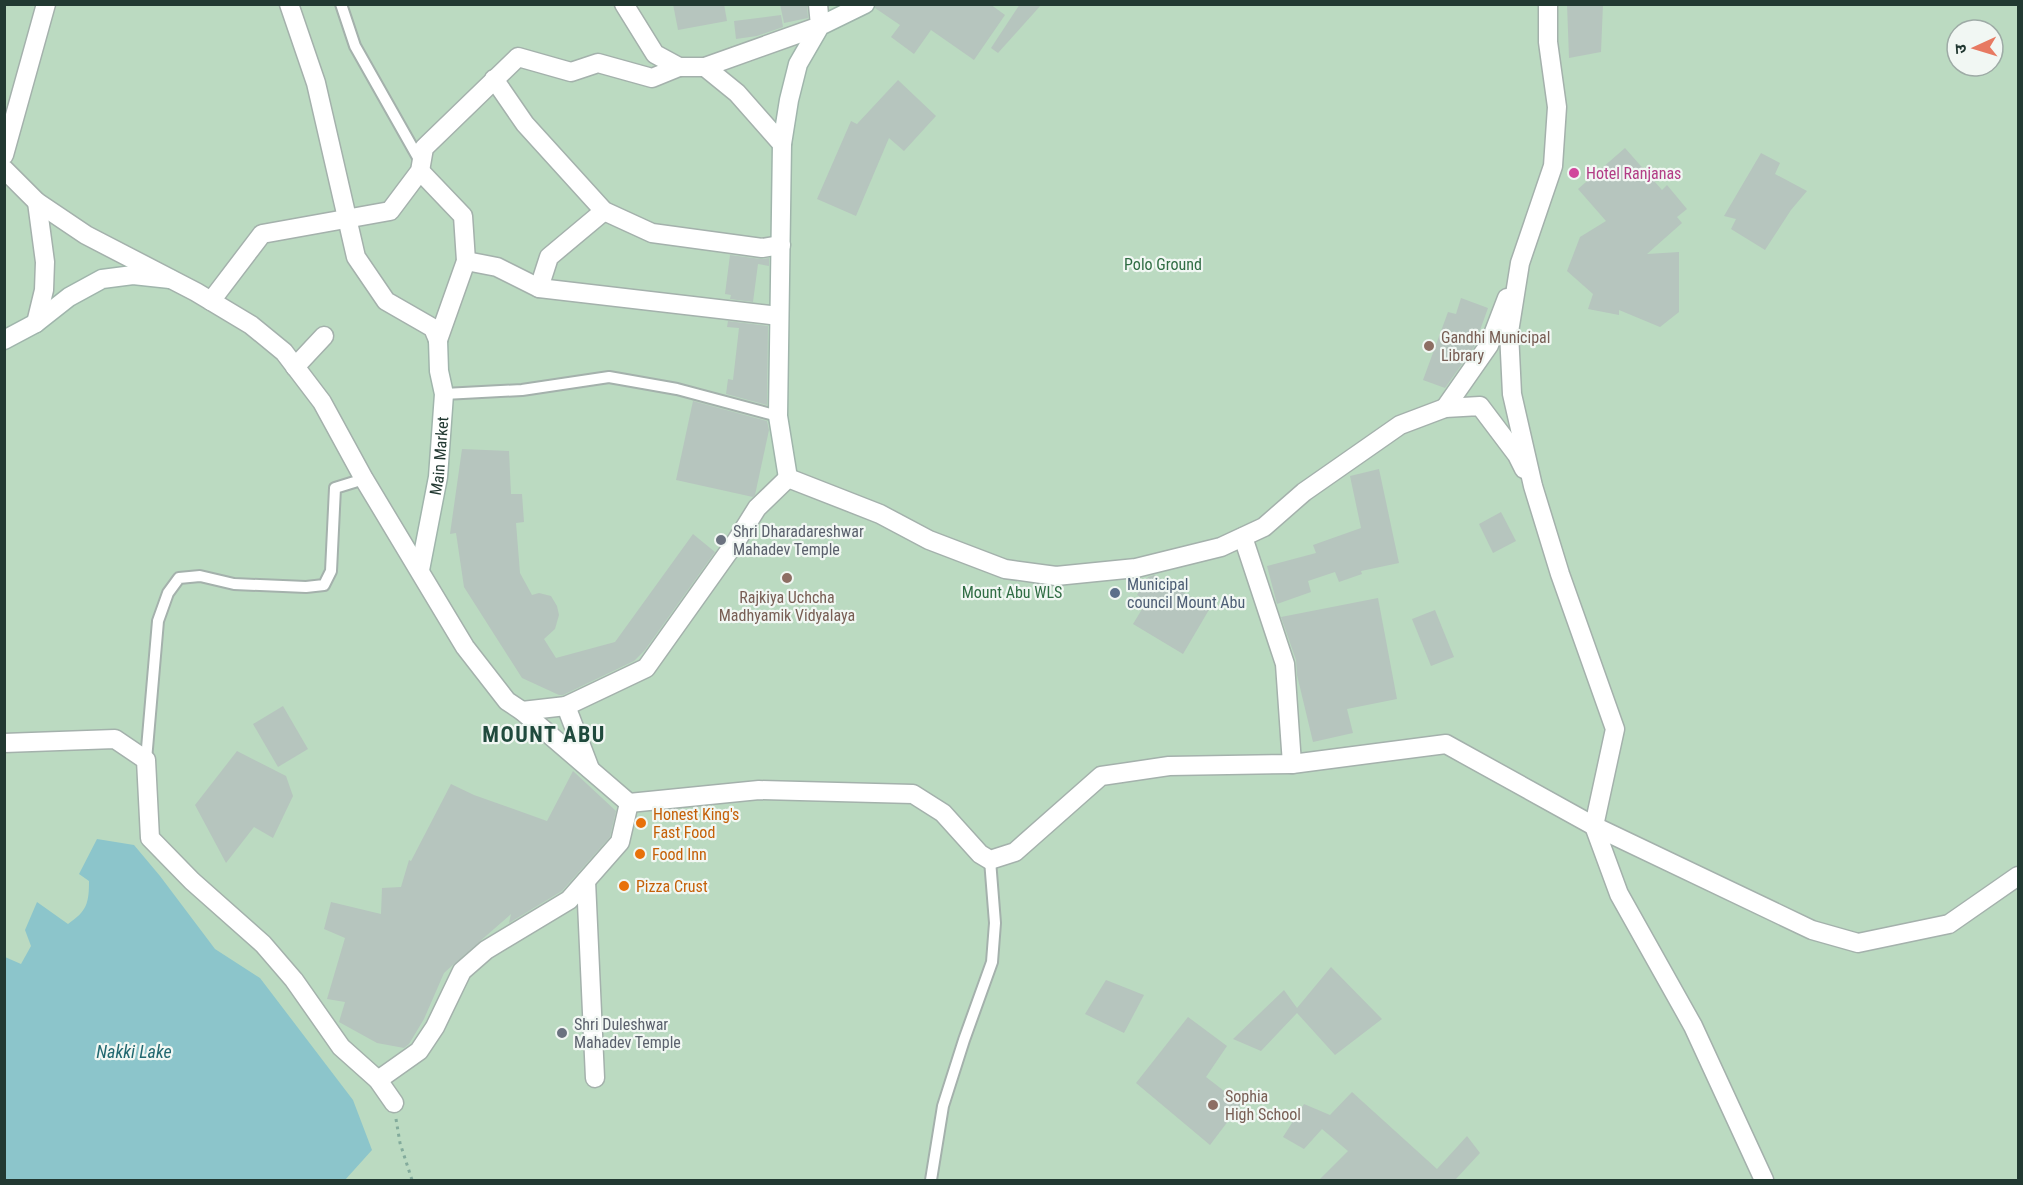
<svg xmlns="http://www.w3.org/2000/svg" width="2023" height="1185" viewBox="0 0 2023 1185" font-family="'Roboto Condensed','Noto Sans Devanagari',sans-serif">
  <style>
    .green { fill: #bbdac1; fill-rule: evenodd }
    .water { fill: #8cc5cb }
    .building { fill: #b6c5be }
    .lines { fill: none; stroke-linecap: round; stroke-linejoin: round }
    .lane-casing { stroke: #a4b1ac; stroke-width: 14 }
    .street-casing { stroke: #a4b1ac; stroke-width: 21 }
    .secondary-casing { stroke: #a0b5ac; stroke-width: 21 }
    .path { stroke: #83ab9c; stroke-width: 3; stroke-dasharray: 3 4.5; stroke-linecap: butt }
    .lane { stroke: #fff; stroke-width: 10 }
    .street { stroke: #fff; stroke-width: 18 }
    .secondary { stroke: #fff; stroke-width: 18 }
    .hotel-dot { fill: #d1479c; stroke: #f1f7f3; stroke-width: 2 }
    .education-dot { fill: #8d6e63; stroke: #f1f7f3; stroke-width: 2 }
    .worship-dot { fill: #6b7280; stroke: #f1f7f3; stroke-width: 2 }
    .service-dot { fill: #5c6f8a; stroke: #f1f7f3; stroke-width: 2 }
    .food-dot { fill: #e8710a; stroke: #f1f7f3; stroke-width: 2 }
    .labels { text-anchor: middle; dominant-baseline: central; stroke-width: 4.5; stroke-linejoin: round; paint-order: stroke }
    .hotel-label { font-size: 16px; fill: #b23c85; stroke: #f1f7f3; text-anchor: start }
    .park-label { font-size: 16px; fill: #306d44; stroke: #f1f7f3 }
    .education-label { font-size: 16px; fill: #785e54; stroke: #f1f7f3; text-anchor: start }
    .street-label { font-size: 16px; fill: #223932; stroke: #f1f7f3 }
    .worship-label { font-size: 16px; fill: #5b616d; stroke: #f1f7f3; text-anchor: start }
    .service-label { font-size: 16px; fill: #4e5e75; stroke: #f1f7f3; text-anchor: start }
    .food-label { font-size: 16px; fill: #c56008; stroke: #f1f7f3; text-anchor: start }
    .water-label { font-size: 18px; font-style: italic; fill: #216870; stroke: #f1f7f3 }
    .district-label { font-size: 22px; font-weight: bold; letter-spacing: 1.5px; fill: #204a3d; stroke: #f1f7f3 }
  </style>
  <rect width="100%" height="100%" fill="#e1eae5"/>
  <!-- green -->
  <path class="green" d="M5,5H2018V1180H5ZM1957,30H1993V66H1957Z"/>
  <!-- water -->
  <path class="water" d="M97,839L134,845L160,876L215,949L260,978L353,1100L372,1150L345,1180H5V957L21,964L31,946L25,930L37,902L68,924C87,911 89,903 89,881L79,874Z"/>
  <!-- building -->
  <g class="building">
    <path d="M673,4H724L727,21L678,30Z"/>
    <path d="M780,4H807L808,18L784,23Z"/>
    <path d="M876,4H990L1005,15L974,60L931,30L914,54L891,37L900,25L875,8Z"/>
    <path d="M1020,4H1042L998,53L991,48Z"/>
    <path d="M1567,4H1603L1601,52L1569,58Z"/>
    <path d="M781,15L783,27L757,36L736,39L734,21Z"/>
    <path d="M898,80L936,116L904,151L889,138L856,216L817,199L851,121L857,124Z"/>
    <path d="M1625,148L1662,190L1667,185L1687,209L1677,217L1682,223L1647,254L1679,252V312L1660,327L1619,310V315L1588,309L1593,294L1567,271L1580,237L1606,221L1578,189Z"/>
    <path d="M1761,153L1780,163L1775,174L1807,191L1791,210L1765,250L1731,229L1736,219L1724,216Z"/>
    <path d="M730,255L761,259L769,258V266L758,264L753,302L730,299L731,295L725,294Z"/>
    <path d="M1461,298L1488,308L1474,347L1445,388L1423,380L1448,312L1456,314Z"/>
    <path d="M728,321L768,326L767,405L726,394L728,379L733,380L739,328L727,327Z"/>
    <path d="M693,401L767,421L769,430L755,495L753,497L676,480Z"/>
    <path d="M462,449L509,451L511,494H522L524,522L516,523L520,573L532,595L539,593L551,596L557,606L559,615L555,629L544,639L556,658L615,642L693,534L715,552L645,650L634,661L563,695H559L522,678L464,587L456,533L450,534Z"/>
    <path d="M1379,469L1399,563L1361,571L1362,574L1339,582L1335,572L1308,581L1311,592L1277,604L1267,566L1316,553L1313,545L1361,528L1350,476Z"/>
    <path d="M1501,512L1516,541L1493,553L1479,524Z"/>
    <path d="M1154,575L1210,608L1183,654L1133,624L1147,601L1137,595L1148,577Z"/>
    <path d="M1378,598L1397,699L1347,709L1353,733L1313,742L1297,675L1296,660L1281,617Z"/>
    <path d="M1435,610L1454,657L1431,666L1412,619Z"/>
    <path d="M283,706L308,749L278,767L253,724Z"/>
    <path d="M237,751L286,776L293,796L273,838L254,827L226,863L195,805Z"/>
    <path d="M573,771L616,811L610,837L562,891L509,923L511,914L455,963L444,973L424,1019L409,1044L404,1048L377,1043L339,1022L345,1002L327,999L345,938L324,929L331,902L381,914L382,888L401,887L409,860L411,861L451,784L474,795L547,821Z"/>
    <path d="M1331,967L1382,1019L1335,1055L1297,1013L1261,1051L1233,1039L1284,990L1297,1008Z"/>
    <path d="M1106,980L1144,995L1124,1033L1085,1014Z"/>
    <path d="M1188,1017L1227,1046L1206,1077L1241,1104L1210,1145L1136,1083Z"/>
    <path d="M1352,1092L1437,1169L1467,1136L1480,1153L1455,1180H1319L1348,1151L1322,1129L1304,1149L1283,1137L1304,1104L1330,1115Z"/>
  </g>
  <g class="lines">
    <!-- lane casing -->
    <g class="lane-casing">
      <g id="lane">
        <path d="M341,4L355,46L420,161"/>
        <path d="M444,394L522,390L609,377L677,389L778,416"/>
        <path d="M146,760L158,621L168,593L179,578L200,576L234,584L306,587L324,585L331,571L335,488L364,479"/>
        <path d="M931,1180L943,1106L964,1040L992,962L995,923L990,860"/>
      </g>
    </g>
    <!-- street casing -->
    <g class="street-casing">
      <g id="street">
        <path d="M289,4L316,83L356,257L386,301L433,328L438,340"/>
        <path d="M624,4L655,54L679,67H705L820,26L818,4"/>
        <path d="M1548,4V42L1557,107L1553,166L1520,263L1509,332L1512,394L1533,486L1560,574L1615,729L1594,826L1619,894L1693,1026L1764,1180"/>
        <path d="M705,67L737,93L782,144"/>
        <path d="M494,79L525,124L604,211L652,233L762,248L781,245"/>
        <path d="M4,155L46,4"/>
        <path d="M4,169L37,202L86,235L196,292L251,325L284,352L322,402L364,479L465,647L507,701L522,711L629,803L759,790L913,794L943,813L980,854L990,860L1015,852L1101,776L1169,766L1292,764L1446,744L1594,826L1812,930L1858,943L1949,924L2018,876"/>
        <path d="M420,171L463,216L466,261L438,340"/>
        <path d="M466,261L497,267L539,288L779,316"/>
        <path d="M539,288L549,257L604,211"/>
        <path d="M211,301L262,234L390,211L420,171L424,148L518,57L571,72L598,63L652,78L679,67"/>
        <path d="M36,323L44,290L45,262L37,202"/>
        <path d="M295,367L324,336"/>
        <path d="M1445,408L1489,345L1507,298"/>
        <path d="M1243,537L1285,664L1292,764"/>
        <path d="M566,706L590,769"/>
        <path d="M522,711L566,706L646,668L737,540L757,508L788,478L880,514L929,540L1005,569L1056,576L1136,568L1221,547L1264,527L1304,492L1400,425L1445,408L1480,406L1517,455L1524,469"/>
        <path d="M4,743L115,739L146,760L150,838L192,881L263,944L294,980L341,1047L378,1080L394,1103"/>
        <path d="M586,881L595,1078"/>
        <path d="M378,1080L419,1051L435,1027L462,971L486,950L569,900L620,842L629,803"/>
      </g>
    </g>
    <!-- secondary casing -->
    <g class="secondary-casing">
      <g id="secondary">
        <path d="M4,340L36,323L69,297L102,279L133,275L170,279"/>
        <path d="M788,478L778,416L782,144L789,100L798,64L820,26L865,4"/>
        <path id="s1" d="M420,570L438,477L444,394L439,371L438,340"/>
      </g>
    </g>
    <!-- path -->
    <path class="path" d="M396,1119L400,1143L412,1180"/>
    <!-- lane -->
    <use href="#lane" class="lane"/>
    <!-- street -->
    <use href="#street" class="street"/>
    <!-- secondary -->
    <use href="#secondary" class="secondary"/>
  </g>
  <!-- markers -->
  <circle class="hotel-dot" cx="1574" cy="173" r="6"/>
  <g class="education-dot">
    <circle cx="1429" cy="346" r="6"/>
    <circle cx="787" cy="578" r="6"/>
    <circle cx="1213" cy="1105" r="6"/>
  </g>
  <g class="worship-dot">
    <circle cx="721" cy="540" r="6"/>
    <circle cx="562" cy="1033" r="6"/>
  </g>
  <circle class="service-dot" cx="1115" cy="593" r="6"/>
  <g class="food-dot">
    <circle cx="641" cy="823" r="6"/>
    <circle cx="640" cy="854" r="6"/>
    <circle cx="624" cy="886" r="6"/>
  </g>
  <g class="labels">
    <!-- hotel labels -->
    <g class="hotel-label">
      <text x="1586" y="173">Hotel Ranjanas</text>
    </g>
    <!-- park labels -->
    <g class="park-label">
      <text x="1163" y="264">Polo Ground</text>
      <text x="1012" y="592">Mount Abu WLS</text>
    </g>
    <!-- education labels -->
    <g class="education-label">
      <text x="1441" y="337">Gandhi Municipal<tspan x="1441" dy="18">Library</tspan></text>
      <text x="787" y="597" text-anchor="middle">Rajkiya Uchcha<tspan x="787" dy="18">Madhyamik Vidyalaya</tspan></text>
      <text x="1225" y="1096">Sophia<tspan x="1225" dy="18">High School</tspan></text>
    </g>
    <!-- street labels -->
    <g class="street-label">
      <text stroke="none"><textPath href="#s1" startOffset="116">Main Market</textPath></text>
    </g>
    <!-- worship labels -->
    <g class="worship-label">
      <text x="733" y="531">Shri Dharadareshwar<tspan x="733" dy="18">Mahadev Temple</tspan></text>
      <text x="574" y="1024">Shri Duleshwar<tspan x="574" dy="18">Mahadev Temple</tspan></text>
    </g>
    <!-- service labels -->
    <g class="service-label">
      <text x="1127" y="584">Municipal<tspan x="1127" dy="18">council Mount Abu</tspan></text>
    </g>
    <!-- food labels -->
    <g class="food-label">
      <text x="653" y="814">Honest King's<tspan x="653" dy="18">Fast Food</tspan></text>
      <text x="652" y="854">Food Inn</text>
      <text x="636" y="886">Pizza Crust</text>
    </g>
    <!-- water labels -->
    <g class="water-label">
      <text x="134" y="1051">Nakki Lake</text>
    </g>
    <!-- district labels -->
    <g class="district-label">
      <text x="544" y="734">MOUNT ABU</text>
    </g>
  </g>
  <!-- border -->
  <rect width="2023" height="1185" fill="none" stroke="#223932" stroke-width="12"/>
  <!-- north arrow -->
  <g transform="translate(1975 48) rotate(266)"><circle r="28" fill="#f1f7f3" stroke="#9eaba6" stroke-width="1.5"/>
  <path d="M0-4.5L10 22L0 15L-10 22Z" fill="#e77a62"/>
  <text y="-9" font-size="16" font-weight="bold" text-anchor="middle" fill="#223932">उ</text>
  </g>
</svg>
